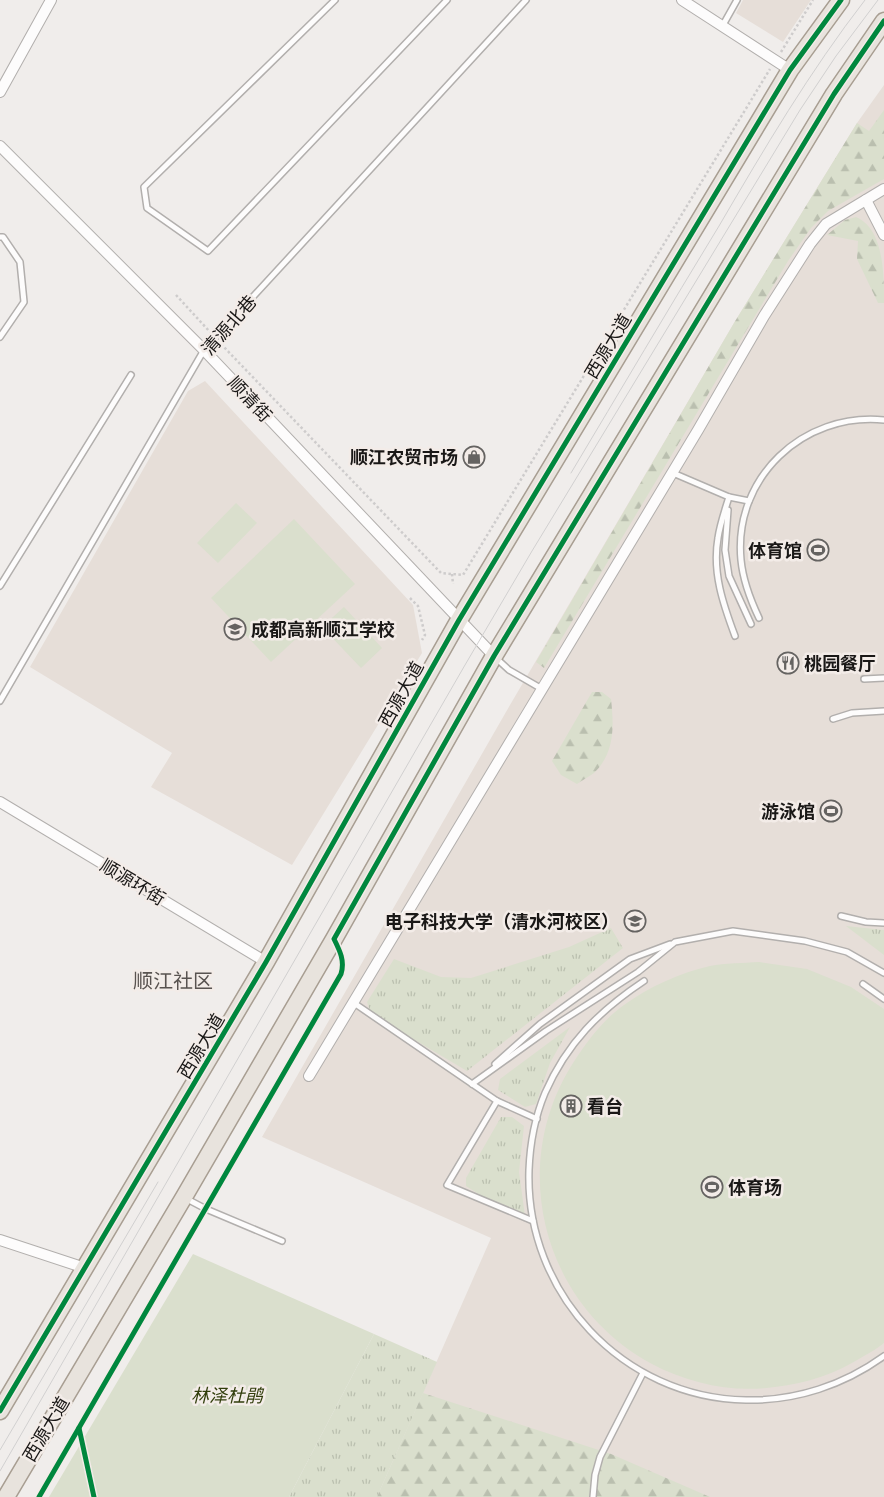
<svg xmlns="http://www.w3.org/2000/svg" width="884" height="1497" viewBox="0 0 884 1497" font-family="Merriweather,'Noto Sans SC',serif">
  <style>
    .built { fill: #e6ded8 }
    .grass { fill: url(#grass-tufts) }
    .forest { fill: url(#forest-firs) }
    .green { fill: #dadfcd }
    .lines { fill: none; stroke-linecap: round; stroke-linejoin: round }
    .lane-casing { stroke: #b2afad; stroke-width: 8 }
    .street-casing { stroke: #b2afad; stroke-width: 12 }
    .primary-casing { stroke: #a89e92; stroke-width: 19 }
    .path { stroke: #cecccc; stroke-width: 2.5; stroke-dasharray: 2.5 2.5; stroke-linecap: butt }
    .lane { stroke: #fdfcfc; stroke-width: 5 }
    .street { stroke: #fdfcfc; stroke-width: 10 }
    .primary { stroke: #e8e3dd; stroke-width: 16 }
    .tram { stroke: #d1d0d0; stroke-width: 1 }
    .cycleway-casing { stroke: #f3ece8; stroke-width: 8 }
    .cycleway { stroke: #00873e; stroke-width: 5 }
    .labels { text-anchor: middle; dominant-baseline: central; stroke-width: 5; stroke-linejoin: round; paint-order: stroke }
    .street-label { font-size: 18px; fill: #1a1817; stroke: #f3ece8 }
    .poi-label { font-size: 18px; font-weight: bold; fill: #1a1817; stroke: #f3ece8; text-anchor: end }
    .park-label { font-size: 18px; font-style: italic; fill: #313d0b; stroke: #f3ece8 }
    .quarter-label { font-size: 20px; fill: #595350; stroke: #f3ece8 }
  </style>
  <defs>
    <pattern id="grass-tufts" width="24" height="20" patternUnits="userSpaceOnUse" patternTransform="scale(1.25)"><rect width="24" height="20" fill="#dadfcd"/><path d="M3 7l-1-3M5 7V3M7 7l1-3M15 17l-1-3M17 17v-4M19 17l1-3" fill="none" stroke="#babfaf"/></pattern>
    <pattern id="forest-firs" width="22" height="20" patternUnits="userSpaceOnUse" patternTransform="scale(1.25)"><rect width="22" height="20" fill="#dadfcd"/><path d="M5 1l3.5 6h-7zM16 11l3.5 6h-7z" fill="#babfaf"/></pattern>
  </defs>
  <rect width="100%" height="100%" fill="#f0edeb"/>
  <!-- built -->
  <g class="built">
    <path d="M743,0H811L783,42L736,13Z"/>
    <path d="M884,85V1497H377L491,1238L262,1137L510,705L734,323L857,123Z"/>
    <path d="M205,381L413,605L422,653L292,865L151,787L172,753L30,667L188,391Z"/>
  </g>
  <!-- grass -->
  <g class="grass">
    <path d="M846,926L884,930V955Z"/>
    <path d="M611,928L623,948L467,1071L371,1014L367,1002L394,959L441,977L471,978L569,947Z"/>
    <path d="M570,1027L550,1063L536,1104L525,1107L498,1090L500,1079Z"/>
    <path d="M501,1117H512L524,1126L519,1172L525,1216L516,1218L466,1186V1178Z"/>
    <path d="M374,1334L437,1362L377,1497H289Z"/>
  </g>
  <!-- forest -->
  <g class="forest">
    <path d="M884,110V179L828,211L811,228L788,261L544,668L536,662L734,323L857,123L869,131Z"/>
    <path d="M856,217C884,229 884,274 884,303H878L857,259L858,241L827,235L845,220Z"/>
    <path d="M592,692H602L611,699C614,726 615,753 594,773C589,777 582,780 577,784L561,775L552,761Z"/>
    <path d="M423,1393L611,1454L710,1497H377Z"/>
  </g>
  <!-- green -->
  <g class="green">
    <path d="M236,503L257,523L218,563L197,543Z"/>
    <path d="M294,519L355,584L271,662L211,598Z"/>
    <path d="M344,607L382,648L361,668L322,627Z"/>
    <path d="M759,962L807,969L851,987L884,1009V1343C878,1348 871,1352 864,1356C835,1374 808,1383 775,1387C733,1393 690,1384 652,1364C542,1305 506,1164 575,1060C588,1040 604,1019 624,1005C649,987 679,973 710,966C725,963 743,963 759,962Z"/>
    <path d="M193,1254L374,1334L289,1497H49Z"/>
  </g>
  <g class="lines">
    <!-- lane casing -->
    <g class="lane-casing">
      <g id="lane">
        <path d="M335,0L144,187L147,208L208,251L447,0"/>
        <path d="M723,25L737,0"/>
        <path d="M0,237H3L20,262L24,302L0,337"/>
        <path d="M673,473L729,497L749,501"/>
        <path d="M729,497C725,510 720,524 718,538C712,572 723,604 735,636"/>
        <path d="M728,510L725,550L729,576L751,624"/>
        <path d="M0,586L131,375"/>
        <path d="M759,618C750,599 743,581 741,560C733,478 803,412 884,420"/>
        <path d="M496,658L509,670L542,689"/>
        <path d="M864,679L884,678"/>
        <path d="M0,701L204,350L526,0"/>
        <path d="M833,719L852,713L884,711"/>
        <path d="M841,916L866,922L884,923"/>
        <path d="M644,981C599,1011 567,1043 545,1093C535,1117 530,1144 529,1170C525,1293 623,1398 746,1400C796,1401 844,1385 884,1356"/>
        <path d="M863,984L884,999"/>
        <path d="M354,1003L497,1101L537,1119"/>
        <path d="M495,1064L540,1024L630,959L670,944"/>
        <path d="M472,1084L546,1031L638,972L675,942L733,931L805,941L847,952L884,973"/>
        <path d="M497,1101L447,1185L533,1221"/>
        <path d="M187,1199L206,1209L282,1241"/>
        <path d="M593,1497L595,1475L600,1457L643,1373"/>
      </g>
    </g>
    <!-- street casing -->
    <g class="street-casing">
      <g id="street">
        <path d="M682,0L790,70"/>
        <path d="M0,92L51,0"/>
        <path d="M0,146L204,350L494,656"/>
        <path d="M866,200L884,235"/>
        <path d="M0,802L266,962"/>
        <path d="M309,1076L698,430L764,316L810,244L826,224L884,189"/>
        <path d="M0,1240L85,1268"/>
      </g>
    </g>
    <!-- primary casing -->
    <g class="primary-casing">
      <g id="primary">
        <path d="M0,1411L266,962L459,620L790,70L841,0"/>
        <path d="M6,1497L184,1197L334,939L494,656L834,94L884,21"/>
      </g>
    </g>
    <!-- path -->
    <g class="path">
      <path d="M781,52L813,0"/>
      <path d="M176,295L210,332"/>
      <path d="M221,344L441,573L463,575L770,69"/>
      <path d="M452,574L453,584"/>
      <path d="M410,598L418,606L425,635L422,640"/>
    </g>
    <!-- lane -->
    <use href="#lane" class="lane"/>
    <!-- street -->
    <use href="#street" class="street"/>
    <!-- primary -->
    <use href="#primary" class="primary"/>
    <!-- tram -->
    <g class="tram">
      <path d="M571,473C620,391 669,308 719,226C764,149 810,71 865,0"/>
      <path d="M0,1450L158,1182"/>
      <path d="M0,1471L465,665L532,551L800,110L836,56L878,0"/>
    </g>
    <!-- cycleway casing -->
    <g class="cycleway-casing">
      <g id="cycleway">
        <path d="M0,1411L266,962L459,620L790,70L841,0"/>
        <path d="M79,1428L94,1497"/>
        <path d="M39,1497L341,974C345,961 340,951 334,939L494,656L834,94L884,21"/>
      </g>
    </g>
    <!-- cycleway -->
    <use href="#cycleway" class="cycleway"/>
  </g>
  <!-- icons -->
  <defs>
    <g id="shop-ring" transform="scale(1.125)"><circle r="9.5" fill="#f3ece8" stroke="#656361" stroke-width="1.5"/><path d="M-5-2.5h2.3a2.7 3.5 0 0 1 5.4 0H5L5.5 6h-11ZM-1.5-2.5h3a1.5 2.3 0 0 0-3 0Z" fill="#656361"/></g>
    <g id="stadium-ring" transform="scale(1.125)"><circle r="9.5" fill="#f3ece8" stroke="#656361" stroke-width="1.5"/><path d="M0-5a6.5 5 0 1 0 0 10a6.5 5 0 1 0 0-10ZM-3.5-1.8h7v3.6h-7Z" fill="#656361"/></g>
    <g id="school-ring" transform="scale(1.125)"><circle r="9.5" fill="#f3ece8" stroke="#656361" stroke-width="1.5"/><path d="M0-5L7-2L0 1L-7-2ZM-4 1L0 2.5L4 1V4Q0 6-4 4Z" fill="#656361"/></g>
    <g id="restaurant-ring" transform="scale(1.125)"><circle r="9.5" fill="#f3ece8" stroke="#656361" stroke-width="1.5"/><path d="M-5-6h1v4h1v-4h1v4h1v-4h1v5L-1.5 .5V6h-2V.5L-5-1ZM5-6V6H3V1.5H1.5Q1.5-4 5-6Z" fill="#656361"/></g>
    <g id="university-ring" transform="scale(1.125)"><circle r="9.5" fill="#f3ece8" stroke="#656361" stroke-width="1.5"/><path d="M0-5L7-2L0 1L-7-2ZM-4 1L0 2.5L4 1V4Q0 6-4 4Z" fill="#656361"/></g>
    <g id="building-ring" transform="scale(1.125)"><circle r="9.5" fill="#f3ece8" stroke="#656361" stroke-width="1.5"/><path d="M-4-6H4V6H1V3H-1V6H-4ZM-2.5-4.3h1.7v1.8h-1.7ZM.8-4.3h1.7v1.8H.8ZM-2.5-1h1.7V.8h-1.7ZM.8-1h1.7V.8H.8Z" fill="#656361"/></g>
  </defs>
  <g fill-rule="evenodd">
    <use href="#shop-ring" x="474" y="457"/>
    <use href="#stadium-ring" x="818" y="550"/>
    <use href="#school-ring" x="235" y="629"/>
    <use href="#restaurant-ring" x="788" y="663"/>
    <use href="#stadium-ring" x="831" y="811"/>
    <use href="#university-ring" x="635" y="921"/>
    <use href="#building-ring" x="571" y="1106"/>
    <use href="#stadium-ring" x="712" y="1187"/>
  </g>
  <g class="labels">
    <!-- street labels -->
    <g class="street-label">
      <text transform="translate(229 325) rotate(-49)">清源北巷</text>
      <text transform="translate(608 346) rotate(-59)">西源大道</text>
      <text transform="translate(250 399) rotate(47)">顺清街</text>
      <text transform="translate(401 694) rotate(-61)">西源大道</text>
      <text transform="translate(133 882) rotate(31)">顺源环街</text>
      <text transform="translate(201 1046) rotate(-59)">西源大道</text>
      <text transform="translate(46 1429) rotate(-59)">西源大道</text>
    </g>
    <!-- poi labels -->
    <g class="poi-label">
      <text x="458" y="457">顺江农贸市场</text>
      <text x="802" y="550">体育馆</text>
      <text x="251" y="629" text-anchor="start">成都高新顺江学校</text>
      <text x="804" y="663" text-anchor="start">桃园餐厅</text>
      <text x="815" y="811">游泳馆</text>
      <text x="619" y="921">电子科技大学（清水河校区）</text>
      <text x="587" y="1106" text-anchor="start">看台</text>
      <text x="728" y="1187" text-anchor="start">体育场</text>
    </g>
    <!-- park labels -->
    <g class="park-label">
      <text x="227" y="1395">林泽杜鹃</text>
    </g>
    <!-- quarter labels -->
    <g class="quarter-label">
      <text x="173" y="980">顺江社区</text>
    </g>
  </g>
</svg>
